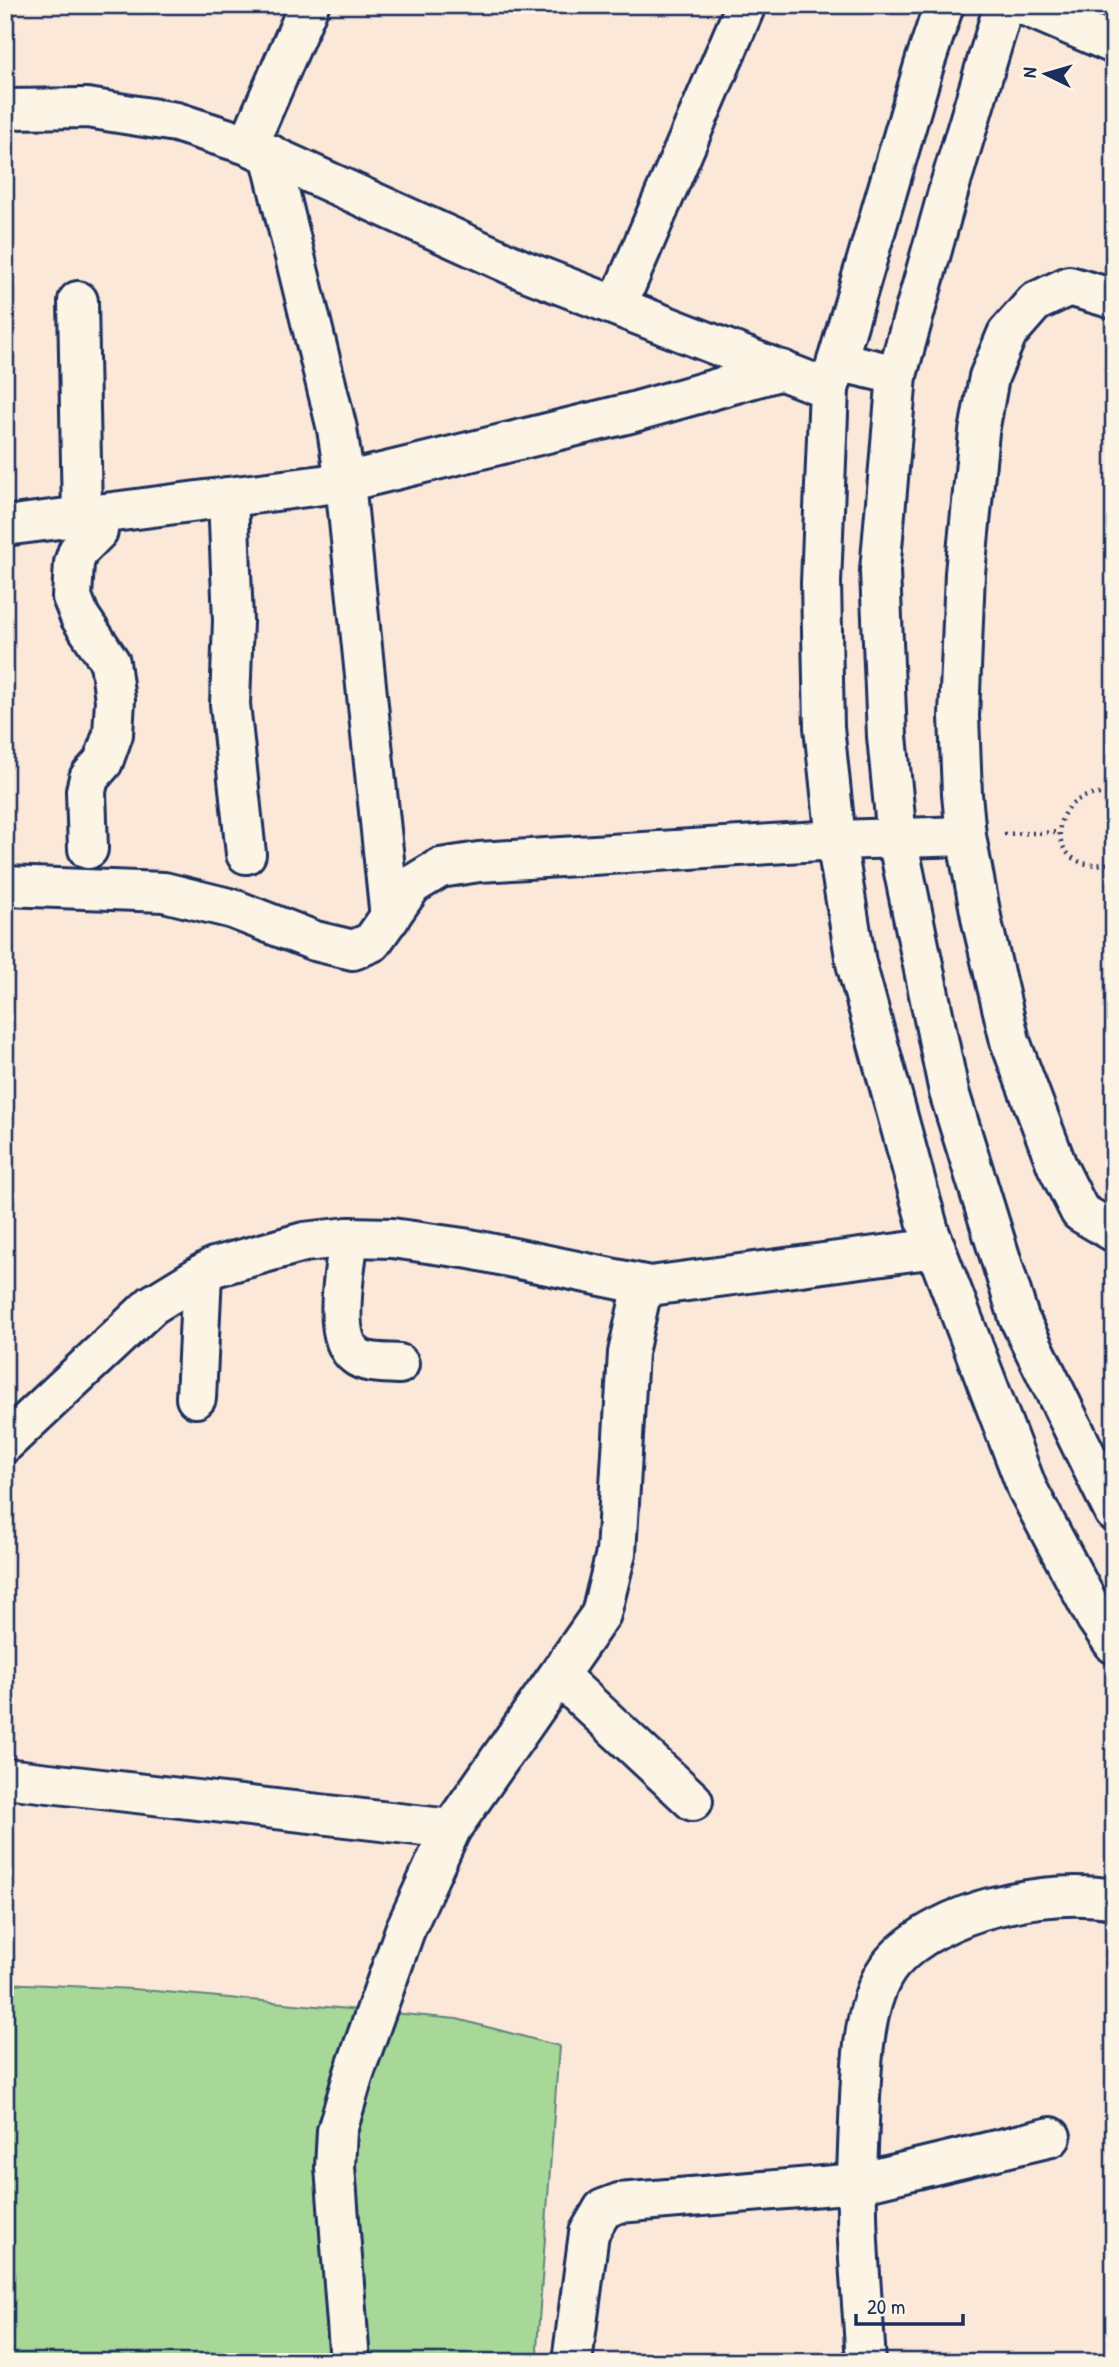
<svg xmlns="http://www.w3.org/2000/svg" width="1119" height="2367" viewBox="0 0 1119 2367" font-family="'Patrick Hand',sans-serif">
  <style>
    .green { fill: #a7d898; stroke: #61847b; stroke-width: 2 }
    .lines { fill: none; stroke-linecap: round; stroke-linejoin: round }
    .minor-casing { stroke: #1b2f5e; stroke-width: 44 }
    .path { stroke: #1b2f5e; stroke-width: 4.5; stroke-dasharray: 2 5; stroke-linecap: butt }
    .minor { stroke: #fcf5e5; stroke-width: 38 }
  </style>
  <rect width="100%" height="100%" fill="#fbe8d9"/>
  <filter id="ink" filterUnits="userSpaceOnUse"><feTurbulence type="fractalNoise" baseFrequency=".0143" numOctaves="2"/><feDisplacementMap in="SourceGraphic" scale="14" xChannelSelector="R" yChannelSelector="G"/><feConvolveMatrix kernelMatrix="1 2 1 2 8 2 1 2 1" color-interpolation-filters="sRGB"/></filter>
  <g filter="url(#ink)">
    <!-- green -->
    <path class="green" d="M5,1983L133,1989L457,2019L559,2046L537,2348L540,2362H5Z"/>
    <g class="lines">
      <!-- minor casing -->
      <g class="minor-casing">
        <g id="minor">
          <path d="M944,5L925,62L829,389L821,583L824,727L836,840L856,963L929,1231L1027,1488L1096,1618L1114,1644"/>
          <path d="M1004,5L950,185L897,375L880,571L887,736L897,838L949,1092L1019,1318L1114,1512"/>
          <path d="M1023,5L1114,44"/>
          <path d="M5,109L87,108L176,122L248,145L523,270L829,389"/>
          <path d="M248,145L309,5"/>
          <path d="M270,154L337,429L345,482L390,918"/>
          <path d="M1114,299L1069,286L1035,302L1007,334L989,377L979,432L965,573L959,716L962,794L966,836L982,922L1010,1041L1057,1166L1080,1212L1114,1232"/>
          <path d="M78,301L82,516"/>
          <path d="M617,306L746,5"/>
          <path d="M837,361L897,375"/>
          <path d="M228,497L233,621L230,704L246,854"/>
          <path d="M5,526L345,482L630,413L782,370"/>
          <path d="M88,849L86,791L89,778L103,762L113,734L115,700L110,662L80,617L72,597L74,563L78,551L98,531L99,514"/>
          <path d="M5,886L164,892L233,909L315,941L353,950L372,942L412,885L440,868L479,862L836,840L966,836"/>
          <path d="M349,1237C346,1265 330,1337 356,1356C366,1364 386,1363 399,1364"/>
          <path d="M196,1398L202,1274"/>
          <path d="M5,1443L152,1305L214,1267L304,1242L349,1237L392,1238L470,1249L650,1286"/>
          <path d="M559,1676L693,1801"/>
          <path d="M5,1778L451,1829"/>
          <path d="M350,2362L335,2167L337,2131L354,2073L405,1930L451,1829L601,1614L616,1553L628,1353L640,1298L650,1286L936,1248"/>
          <path d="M572,2362L589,2233L603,2209L619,2203L858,2183L1051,2137"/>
          <path d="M866,2362C863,2312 858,2262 857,2213C856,2183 858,2152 859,2122C861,2077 861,1999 892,1963C916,1935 958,1916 993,1907C1033,1897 1073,1892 1114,1899"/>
        </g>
      </g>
      <!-- path -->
      <g class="path">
        <path d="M1114,795C1041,783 1042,882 1114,862"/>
        <path d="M1004,834L1059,832"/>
      </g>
      <!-- minor -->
      <use href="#minor" class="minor"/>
    </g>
  </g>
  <!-- margin -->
  <rect width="1119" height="2367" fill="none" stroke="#fcf5e5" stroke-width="28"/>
  <rect x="14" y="14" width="1091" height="2339" fill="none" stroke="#1b2f5e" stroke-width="2.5" filter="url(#ink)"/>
  <!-- north arrow -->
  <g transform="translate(1046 74) rotate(275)" stroke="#fcf5e5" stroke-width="5" paint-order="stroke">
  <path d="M0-5L12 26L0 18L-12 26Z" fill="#1b2f5e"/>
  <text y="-10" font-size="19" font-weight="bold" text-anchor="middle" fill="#1b2f5e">N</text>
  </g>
  <!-- scale -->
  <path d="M856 2314v10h107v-10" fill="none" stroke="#1b2f5e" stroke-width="3.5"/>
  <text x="867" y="2314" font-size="21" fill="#1b2f5e" stroke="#fcf5e5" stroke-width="5" paint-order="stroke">20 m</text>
</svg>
